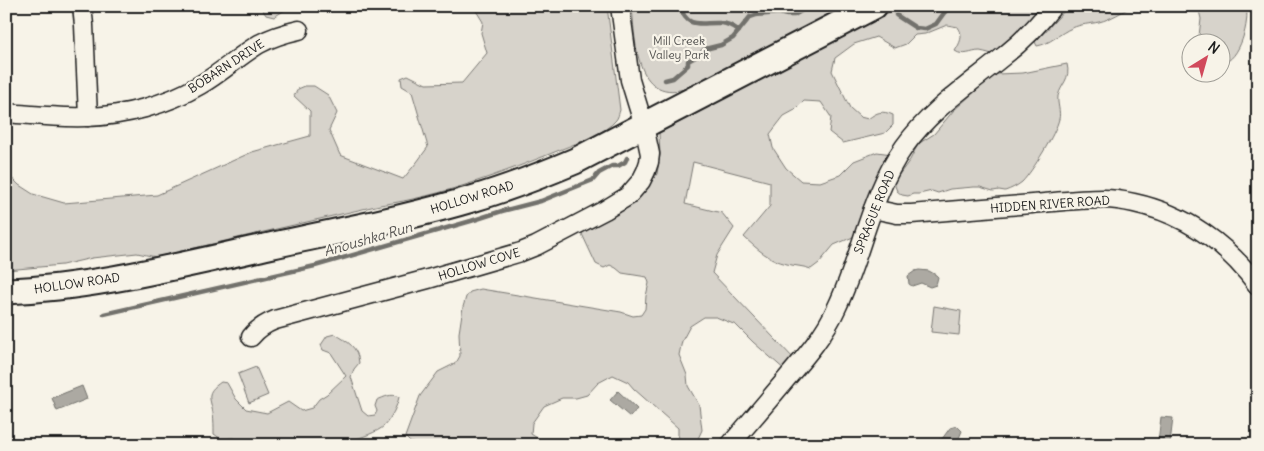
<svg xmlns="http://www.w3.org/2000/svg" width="1264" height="451" viewBox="0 0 1264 451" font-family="Delius,sans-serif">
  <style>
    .green { fill: #d7d3cb; stroke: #7a7874 }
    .water { fill: #aca9a2; stroke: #72716c }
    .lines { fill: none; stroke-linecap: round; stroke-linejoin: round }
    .stream { stroke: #72716c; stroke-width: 4.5 }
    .street-casing { stroke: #1c1c1c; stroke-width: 21 }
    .secondary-casing { stroke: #1c1c1c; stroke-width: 29 }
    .street { stroke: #f7f3e8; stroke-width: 18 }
    .secondary { stroke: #f7f3e8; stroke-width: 25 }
    .labels { text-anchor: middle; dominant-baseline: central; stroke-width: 4.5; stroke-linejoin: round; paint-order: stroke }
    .park-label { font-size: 12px; fill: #545351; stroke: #f7f3e8 }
    .street-label { font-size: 12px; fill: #1c1c1c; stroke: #f7f3e8 }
    .water-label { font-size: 14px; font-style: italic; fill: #565452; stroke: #f7f3e8 }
  </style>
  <rect width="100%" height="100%" fill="#f7f3e8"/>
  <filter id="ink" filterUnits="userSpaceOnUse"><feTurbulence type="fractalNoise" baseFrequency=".02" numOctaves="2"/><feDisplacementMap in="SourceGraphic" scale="10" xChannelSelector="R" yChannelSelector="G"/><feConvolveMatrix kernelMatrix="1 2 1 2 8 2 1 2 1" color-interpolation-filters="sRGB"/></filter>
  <g filter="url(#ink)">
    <!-- green -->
    <g class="green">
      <path d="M260,6H291L274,17L266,15Z"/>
      <path d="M465,6H607L620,110C619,113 618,118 616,120C606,133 577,143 562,149C503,173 443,196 380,205L156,257L137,253L92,258L62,265L6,270V172L19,185L33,194L64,203L157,195L252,152L310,136V111L294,96L298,89L305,86H314L328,95L337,113L329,130L340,155L403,179L417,162L428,147L412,92L402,86L401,78L408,75L426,84L462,83L487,53L481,33L483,22L475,9Z"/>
      <path d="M632,6H844L699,83C693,85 686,89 680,90C634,98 635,36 632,6Z"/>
      <path d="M901,6H1043L997,56C992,54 986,52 980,51C971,51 964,57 955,51C960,43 964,36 958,27L947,25L925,34L915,35L906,44L895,48L876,37L854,44L835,58L832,71L850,108L860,117L868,119C877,112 882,110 893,115V125L885,133L843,143L829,132L831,117L821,102L804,101L795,110L784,116L770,134L773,148L786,168L801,181L820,182L840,175L854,161L877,152L892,154L853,237L834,245L819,263L811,269C803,266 795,266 787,264C769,260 757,249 744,237L770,206V182L693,162L685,204L722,213L734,228L717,255L712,273L796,361L786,371L753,342L736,325L716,317H704L690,326L682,341L679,355L687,375L688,386L699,405L702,430L695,445H682L678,435V428L634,389L628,382L613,375L598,383L587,395L576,398H562L544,406L532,423L531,434L548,445H419L410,442L405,437L420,396L438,372L456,363L460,356L459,333L463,307L466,297L470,292L481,289L621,312L633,316L641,315L645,309L646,296L649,283L647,277L622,273L616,268L610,265L604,268L596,264L582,234L585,229L621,212L644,190L657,174L660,155L659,133Z"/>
      <path d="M1069,6H1132C1122,12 1111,19 1099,22C1090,24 1081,24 1072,28C1060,33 1050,44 1037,46L1035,42L1038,39Z"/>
      <path d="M1198,6H1246C1250,21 1240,61 1222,63V42H1201L1199,36L1201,19Z"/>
      <path d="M1067,64C1071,79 1061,84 1058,96C1057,104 1061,112 1059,119C1056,133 1032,172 1022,182C1017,186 1011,189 1005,191L999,190L993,191L980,187H974L950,189L938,193L932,191L919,194H913L908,196L902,195L897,191L895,186V180L910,160L918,144L934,134L954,110L978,89L986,80L997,74L1023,73Z"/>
      <path d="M934,306L961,311L959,335L931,332Z"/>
      <path d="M335,334C348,342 358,347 359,363L354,369L351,377L362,411L368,416L375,415L377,411L375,406L377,400C385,397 391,393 399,397C397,407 391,418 384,426C378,432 360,438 352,440L349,445H242L241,442L233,438L221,439L214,434C214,427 214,420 213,413C210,397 205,393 221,382L227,383L236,399L246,409L267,413L288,402L301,411L312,408L319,399L327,394L346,376L331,353L323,350L321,345L327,336Z"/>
      <path d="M256,367L268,395L249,403L238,374Z"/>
    </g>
    <!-- water -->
    <g class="water">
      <path d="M919,270L929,271L936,275L938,277L936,285L930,287L921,283L912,286L909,284L908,276L915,271Z"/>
      <path d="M82,386L87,399L57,411L52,398Z"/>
      <path d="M618,391L637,409L630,417L610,400Z"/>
      <path d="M1161,417L1173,418L1170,443L1158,442Z"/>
      <path d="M957,426L962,431L956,445H937V442L940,439H942L950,428Z"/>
    </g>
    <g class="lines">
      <!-- stream -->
      <g class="stream">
        <path d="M680,6C687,30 701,22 720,23C728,23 734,27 739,31"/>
        <path d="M896,15L916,28L925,29L936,24L944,13L950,6"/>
        <path d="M665,80L673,78L688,65V61L699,55L705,49L721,45L733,38L750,17L756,15L779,13L787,15H794L810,6"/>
        <path d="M104,314L315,266L471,221L502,211L541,201L593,180L599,173L612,166H618L625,162L627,158"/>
      </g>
      <!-- street casing -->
      <g class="street-casing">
        <g id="street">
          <path d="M82,6L84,25L88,117"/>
          <path d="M6,113C33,115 60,118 86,117C125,116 166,105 200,85C221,73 239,56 259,44C272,37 285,33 299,30"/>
          <path d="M873,209L897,214H911C951,211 992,207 1032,204C1056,202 1080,199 1104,199C1114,199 1125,201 1134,203C1185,214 1227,244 1258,286"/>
          <path d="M251,337C258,328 265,324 275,320L428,279L521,252L536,246L605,210L628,196L641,181L646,171L649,162L650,154L644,126L630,80L620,6"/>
          <path d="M730,445C749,423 768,401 787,378C806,356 825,334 837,307C862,255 870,195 904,147C931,109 970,84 1005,55C1023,41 1039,24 1053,6"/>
        </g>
      </g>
      <!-- secondary casing -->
      <g class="secondary-casing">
        <path id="secondary" d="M6,291C92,288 177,266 260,248C332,232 405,219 475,198C509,188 542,175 575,161L874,6"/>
      </g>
      <!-- street -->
      <use href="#street" class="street"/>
      <!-- secondary -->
      <use href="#secondary" class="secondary"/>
    </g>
  </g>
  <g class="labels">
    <!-- park labels -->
    <g class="park-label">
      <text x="679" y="40">Mill Creek<tspan x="679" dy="14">Valley Park</tspan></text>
    </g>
    <!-- street labels -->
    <g class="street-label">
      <text transform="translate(226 66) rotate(-33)">BOBARN DRIVE</text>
      <text transform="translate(472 197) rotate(-17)">HOLLOW ROAD</text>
      <text transform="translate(1050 204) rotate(-4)">HIDDEN RIVER ROAD</text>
      <text transform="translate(874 212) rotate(-68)">SPRAGUE ROAD</text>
      <text transform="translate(479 264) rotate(-17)">HOLLOW COVE</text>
      <text transform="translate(77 283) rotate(-8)">HOLLOW ROAD</text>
    </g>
    <!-- water labels -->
    <g class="water-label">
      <text transform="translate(368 239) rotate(-16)">Anoushka Run</text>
    </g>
  </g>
  <!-- margin -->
  <rect width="1264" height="451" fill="none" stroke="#f7f3e8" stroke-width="25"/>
  <rect x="12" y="12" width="1239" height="426" fill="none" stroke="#1c1c1c" stroke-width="2" filter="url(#ink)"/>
  <!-- north arrow -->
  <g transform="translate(1206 58) rotate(37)"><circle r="24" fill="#f7f3e8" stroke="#9f9d96"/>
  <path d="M0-4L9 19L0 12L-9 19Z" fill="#d1495b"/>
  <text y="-8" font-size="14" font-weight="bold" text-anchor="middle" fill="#1c1c1c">N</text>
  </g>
</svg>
